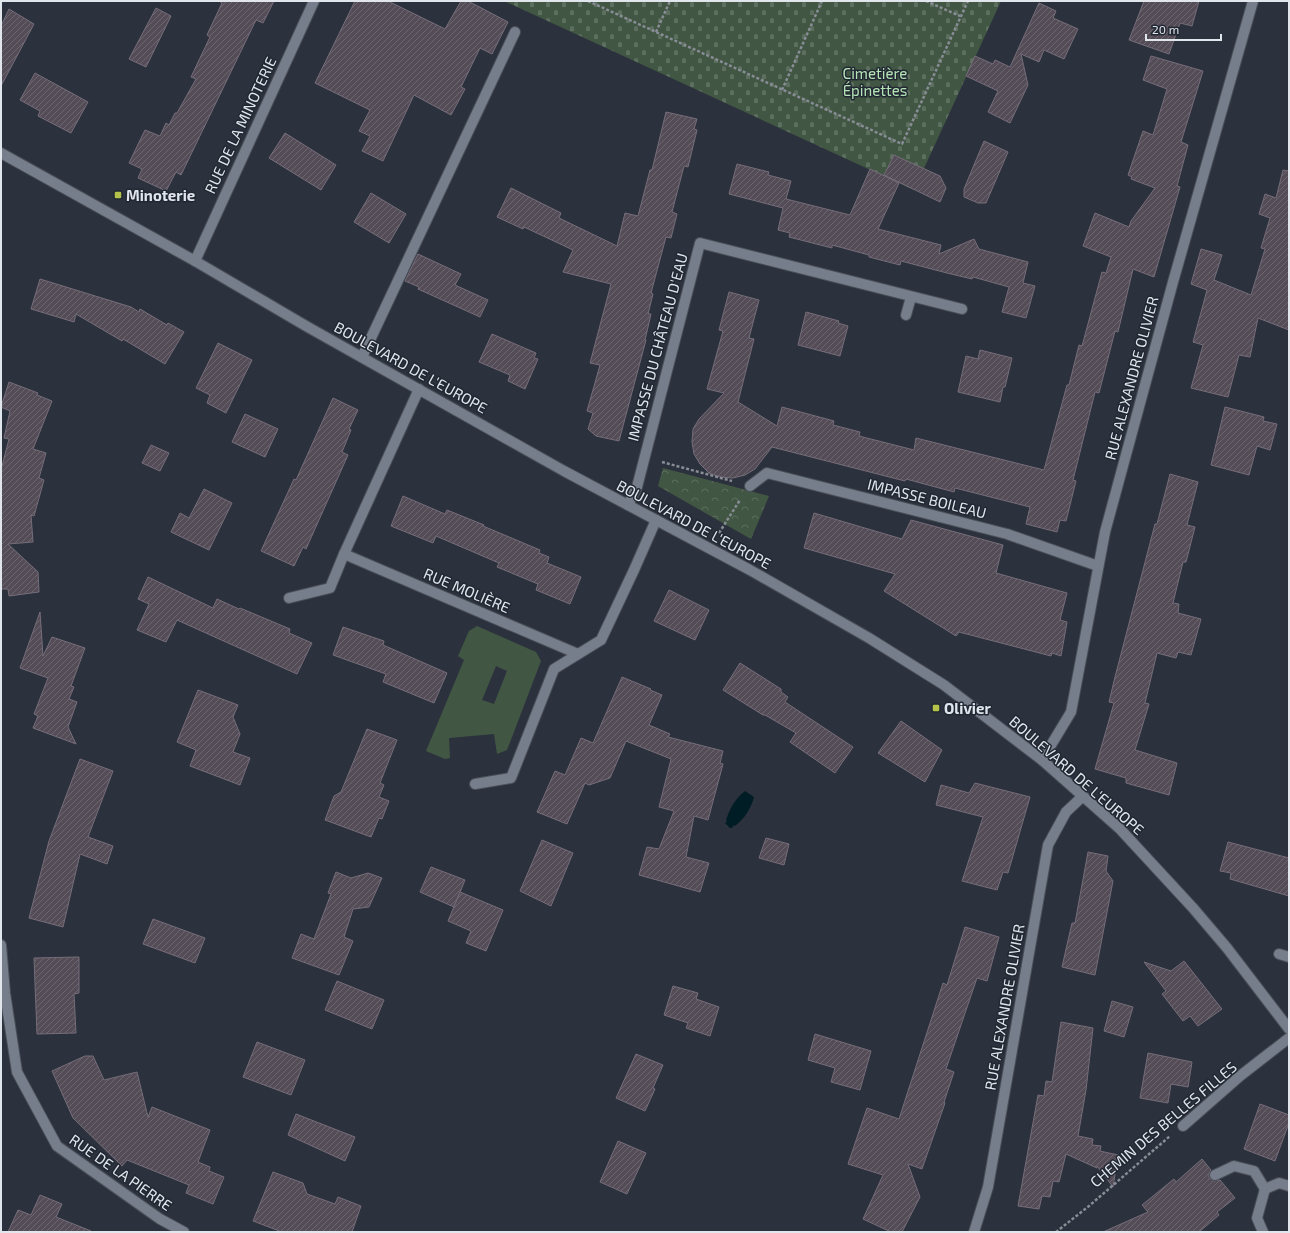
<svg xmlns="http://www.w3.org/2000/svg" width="1290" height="1233" viewBox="0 0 1290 1233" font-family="'Exo 2',sans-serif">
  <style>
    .grass { fill: #425743; fill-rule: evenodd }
    .cemetery { fill: url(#cemetery-stones) }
    .park { fill: url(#park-crowns) }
    .water { fill: #001c25 }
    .building { fill: url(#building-hatch); stroke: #766d7a }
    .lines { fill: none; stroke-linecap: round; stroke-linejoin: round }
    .service-casing { stroke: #494f58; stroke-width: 12 }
    .minor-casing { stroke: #494f58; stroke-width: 12 }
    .tertiary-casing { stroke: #494f58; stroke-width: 12 }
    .path { stroke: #878c95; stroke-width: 2.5; stroke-dasharray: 3 2; stroke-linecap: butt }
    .service { stroke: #767e8b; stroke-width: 10 }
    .minor { stroke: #767e8b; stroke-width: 10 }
    .tertiary { stroke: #767e8b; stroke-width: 10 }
    .poi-dot { fill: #b4c24a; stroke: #222833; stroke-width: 1.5 }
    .labels { text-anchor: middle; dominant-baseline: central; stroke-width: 3; stroke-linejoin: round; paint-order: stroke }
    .park-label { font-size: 15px; fill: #b5e5b6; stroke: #222833 }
    .street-label { font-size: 15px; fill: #e1e6ed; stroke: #222833 }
    .poi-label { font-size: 15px; font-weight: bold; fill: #e1e6ed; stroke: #222833; text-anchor: start }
  </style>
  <defs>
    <pattern id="cemetery-stones" width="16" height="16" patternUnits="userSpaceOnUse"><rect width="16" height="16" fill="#425743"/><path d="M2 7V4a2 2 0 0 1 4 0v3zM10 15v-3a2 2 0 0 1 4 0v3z" fill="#5d6f5e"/></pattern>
    <pattern id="park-crowns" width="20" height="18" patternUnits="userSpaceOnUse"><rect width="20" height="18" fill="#425743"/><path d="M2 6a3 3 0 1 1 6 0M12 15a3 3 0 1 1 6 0" fill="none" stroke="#5d6f5e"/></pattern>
    <pattern id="building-hatch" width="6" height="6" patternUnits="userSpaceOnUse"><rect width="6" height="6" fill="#544c57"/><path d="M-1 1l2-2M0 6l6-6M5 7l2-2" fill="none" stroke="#6c666f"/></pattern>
  </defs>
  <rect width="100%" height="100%" fill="#2c323d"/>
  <!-- grass -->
  <path class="grass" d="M477,626L536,652L541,661L507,750L497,754L494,734L449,738L450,758L445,759L426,751L464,660L458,656L469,631ZM496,666L507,671L494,704L482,700Z"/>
  <!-- cemetery -->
  <path class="cemetery" d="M504,1H1001L914,190Z"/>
  <!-- park -->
  <path class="park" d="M663,468L769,496L751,539L658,486Z"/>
  <!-- water -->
  <path class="water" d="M745,791L754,797C751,809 744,819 735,826L734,825L732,828H730L725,823L727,821L726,820C730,808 735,799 745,791Z"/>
  <!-- building -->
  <g class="building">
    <path d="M219,1H274L263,23L256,20L181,175L176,172L166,191L138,178L142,169L129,163L145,130L160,136L166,123L169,125L175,113H177L196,79L191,77L210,37L207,35L222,3Z"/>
    <path d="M355,1H388L445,29L461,1H468L508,22L492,54L480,48L461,87L465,89L451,115L414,95L383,161L362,151L370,136L359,131L370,110L315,83Z"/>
    <path d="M1144,1H1199L1192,26L1180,23L1169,54L1129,40Z"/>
    <path d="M1039,3L1056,11L1053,18L1078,29L1064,59L1044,50L1039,62L1021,54L1028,85L1010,123L988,112L998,91L966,76L975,56L993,64L995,60L1010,67Z"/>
    <path d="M156,8L171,16L146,67L129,59Z"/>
    <path d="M9,9L34,24L1,86V26Z"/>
    <path d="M1151,56L1203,71L1181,142L1188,145L1177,186L1180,187L1154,277L1133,269L1118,332L1115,331L1099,393L1095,392L1073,480L1076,481L1066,521L1060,520L1057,532L1026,524L1030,507L955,488L954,492L906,479L905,481L772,447L755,469L745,475L733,478L720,477L709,473L700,464L694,454L692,442L693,429L699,419L724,393L707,389L723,331L719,330L729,292L759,300L749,338L754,339L738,402L777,426L782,407L834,421L833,425L860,432L859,436L914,450L916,438L1044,470L1067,385H1069L1079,345L1082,346L1102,272L1106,273L1111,257L1083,246L1095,213L1129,227L1131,221L1155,188L1131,179L1132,177L1128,175L1143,131L1153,135L1167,89L1143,80Z"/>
    <path d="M35,73L88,102L71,133L38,116L40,111L20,100Z"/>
    <path d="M666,112L697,119L694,129L697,130L688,167L684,166L672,212L677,214L671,238L666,237L651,293L653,294L648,314H651L645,340H646L619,441L596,436L588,429L593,413L587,411L600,365L590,363L611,284L563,272L573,250L524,227L523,229L497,217L511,188L561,213L559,218L617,246L625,213L638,216L650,170H652Z"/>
    <path d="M285,133L336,165L321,190L269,158Z"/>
    <path d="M984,141L1008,152L986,203H978L964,197V189Z"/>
    <path d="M894,155L940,176L946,188L940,202L884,175Z"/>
    <path d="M737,164L769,172L768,175L791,181L786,199L850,215L870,169L899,183L878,229L941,245L939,254L974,239L979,249L1028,262L1023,283L1035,286L1026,318L1002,312L1009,287L973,277L972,279L947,273L901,261L900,265L869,257V255L832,245V248L789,237L790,233L778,230L783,208L729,194Z"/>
    <path d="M1283,170L1289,171V330L1258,318L1250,357L1239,355L1228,397L1191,388L1203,345L1193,342L1207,290L1191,284L1201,249L1222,255L1214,280L1251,295L1265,249L1261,248L1270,218L1259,214L1265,194L1276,198Z"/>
    <path d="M371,193L406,214L389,243L354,222Z"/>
    <path d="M418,254L461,274L455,285L488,300L480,317L418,289L419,287L405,281Z"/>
    <path d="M40,279L131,307L139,312L140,309L167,325L168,323L184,332L165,364L123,339L122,341L76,314L74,322L31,309Z"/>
    <path d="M806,312L839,321L838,323L848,326L840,356L798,345Z"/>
    <path d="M492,334L536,353L534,358L538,359L525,389L508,381L510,375L479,362Z"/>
    <path d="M218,343L252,360L226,413L207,403L210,395L196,388Z"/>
    <path d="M980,350L1012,358L1005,387H1003L1000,402L958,392L966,356L978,359Z"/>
    <path d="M9,382L38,393L37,395L52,401L33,449L46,453L39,478L44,480L34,516L31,515L33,542L8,544L38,572L39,592L9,596L8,589H1V470L9,439L4,438L10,411L1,407Z"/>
    <path d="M333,398L358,410L349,429L351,430L342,452L348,455L306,549L303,547L294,566L261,551L294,479L296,480Z"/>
    <path d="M1225,407L1264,417L1263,421L1277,424L1270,450L1257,446L1249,475L1211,465Z"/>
    <path d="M245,414L278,429L265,457L232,442Z"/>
    <path d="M151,445L169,453L160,471L142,463Z"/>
    <path d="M1170,474L1198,482L1187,525L1195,527L1186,562H1183L1173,603L1179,604L1178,613L1201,619L1191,655L1178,652L1176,658L1157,653L1145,703L1149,704L1135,750L1177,763L1169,795L1126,783V778L1095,769L1114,703L1109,702L1115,677L1155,524H1157Z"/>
    <path d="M204,489L232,503L209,550L171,532L180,513L189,518Z"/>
    <path d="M403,496L445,514L447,510L484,525L483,526L540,550L539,553L549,557L547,563L581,577L570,604L536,590L538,584L497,567L499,563L436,536L433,543L391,526Z"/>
    <path d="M814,513L902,539L911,520L1003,545L996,573L1067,593L1060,620L1067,622L1061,656L1052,653L1051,656L959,632L956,636L884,591L895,574L804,548Z"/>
    <path d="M148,577L213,608L217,599L239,609L240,608L290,629L289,633L312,643L297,674L177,620L166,642L137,630L149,604L138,599Z"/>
    <path d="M669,590L709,610L695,640L654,621Z"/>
    <path d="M40,612L43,656L52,637L85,648L71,686L74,687L69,699L77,702L68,727L76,744L33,728L38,716L34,714L48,678L20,668Z"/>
    <path d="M343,627L384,641L383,645L447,673L434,703L383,682L386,674L333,655Z"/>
    <path d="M740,663L781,689V692L788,697L785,702L853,747L835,773L790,742L796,733L765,715H763L723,690Z"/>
    <path d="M622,677L651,689L650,690L662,695L649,725L670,734L668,737L723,751L720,763L723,764L708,820L694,816L686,857L709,863L700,892L639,875L647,847L659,849L674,811L659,807L671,759L626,741L610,778L589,785L585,783L567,824L537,812L555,771L565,775L581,738L593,743Z"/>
    <path d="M198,690L238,705L233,717L240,734L233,752L250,758L240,785L190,766L196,750L177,742Z"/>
    <path d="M901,721L942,750L925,782L878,753Z"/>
    <path d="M367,729L397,740L380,783L384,785L379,797L389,801L382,819L379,818L371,837L325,820L334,796L341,792Z"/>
    <path d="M80,759L113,771L88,837L113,846L107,864L80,854L63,927L29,918L49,841Z"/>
    <path d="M975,783L1030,797L1008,873L1003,872L997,890L962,881L983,817L936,805L941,785L969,793Z"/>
    <path d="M766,838L789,844L784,865L759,858Z"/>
    <path d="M542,840L573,853L551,906L520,891Z"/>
    <path d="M1228,842L1289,858V896L1230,879L1231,873L1220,871Z"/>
    <path d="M1088,852L1108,856L1106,871L1113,881L1095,975L1062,967L1072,923H1075Z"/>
    <path d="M431,867L465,880L454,907L420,892Z"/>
    <path d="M336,872L351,878L368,873L382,878L369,907L353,909L344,937L353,941L339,975L292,958L301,934L314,939L331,894L328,893Z"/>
    <path d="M460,892L503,910L486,951L466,943L471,931L448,921Z"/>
    <path d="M153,919L205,938L195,963L143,944Z"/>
    <path d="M965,927L999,937L987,981L977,978L946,1069L954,1072L944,1102L945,1103L922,1169L908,1164L920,1197L902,1232H891L863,1219L883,1175L848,1164L867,1108L899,1119L943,983L947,985Z"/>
    <path d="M79,957V993L74,994L76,1033L37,1034L34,958Z"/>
    <path d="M1184,961L1222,1009L1198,1026L1190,1016L1183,1021L1162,994L1166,991L1144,962L1171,971Z"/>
    <path d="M337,981L384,1000L372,1029L325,1010Z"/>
    <path d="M673,986L698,993L696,999L719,1007L710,1036L686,1028L688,1023L664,1015Z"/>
    <path d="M1112,1001L1133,1007L1124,1037L1104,1031Z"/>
    <path d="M1061,1022L1093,1028L1086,1090L1078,1136L1093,1139L1092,1145L1101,1146L1100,1151L1118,1155L1113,1187L1097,1166V1168L1066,1154L1059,1182L1053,1181L1050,1197L1042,1196L1039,1209L1018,1206L1038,1095L1044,1096L1046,1081L1052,1082Z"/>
    <path d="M815,1034L871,1051L860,1090L831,1082L835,1068L808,1060Z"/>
    <path d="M257,1042L305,1060L291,1095L243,1077Z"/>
    <path d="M1148,1053L1192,1062L1188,1087L1171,1084L1168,1103L1140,1098Z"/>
    <path d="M636,1054L663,1065L653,1088L655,1089L645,1111L616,1098Z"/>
    <path d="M85,1056H93L104,1080L137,1072L148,1117L152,1107L210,1130L198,1162L210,1167L209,1171L224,1177L213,1204L186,1193L189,1185L127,1160L122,1166L73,1118L52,1071Z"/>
    <path d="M1260,1104L1289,1115V1123L1275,1161L1244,1149Z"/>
    <path d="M296,1114L355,1137L345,1161L288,1135Z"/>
    <path d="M618,1141L646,1153L627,1194L600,1182Z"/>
    <path d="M1202,1159L1211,1170L1209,1174V1178L1214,1181L1220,1180L1235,1198L1217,1212L1219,1215L1199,1232H1103L1148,1212L1142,1205L1174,1179L1176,1182Z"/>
    <path d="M273,1172L303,1183L307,1194L335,1204L338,1197L361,1206L352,1232H282L253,1221Z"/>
    <path d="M40,1195L62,1204L56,1217L91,1231V1232H8L18,1210L31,1215Z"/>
  </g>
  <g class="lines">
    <!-- service casing -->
    <g class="service-casing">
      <g id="service">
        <path d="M362,357L515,32"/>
        <path d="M1279,954L1289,957"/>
        <path d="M1183,1126L1240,1076L1289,1038"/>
        <path d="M1215,1175L1234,1166L1254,1171L1265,1189"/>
        <path d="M1263,1232L1257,1218L1265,1189L1279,1183L1289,1186"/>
      </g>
    </g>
    <!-- minor casing -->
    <g class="minor-casing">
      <g id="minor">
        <path d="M195,261L314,1"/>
        <path d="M906,315L911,297"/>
        <path d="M419,389L344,554L578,654"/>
        <path d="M750,486L767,473L1007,534L1098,566"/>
        <path d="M628,505L637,487L700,243L962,309"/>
        <path d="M289,598L330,588L344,554"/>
        <path d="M475,784L511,778L554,669L601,640L634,570L656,520"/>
        <path d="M1,945L5,993L17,1072L57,1146L160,1219L184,1232"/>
      </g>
    </g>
    <!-- tertiary casing -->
    <g class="tertiary-casing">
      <g id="tertiary">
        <path d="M1,153L195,261L306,326L564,471L750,570L869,638L944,685L1042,760L1120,829L1193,908L1227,948L1289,1029"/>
        <path d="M1042,760L1071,712L1105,532L1173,282L1253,1"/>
        <path d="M974,1232L988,1187L1048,845L1066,812L1083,796"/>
      </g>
    </g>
    <!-- path -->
    <g class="path">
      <path d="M588,1L902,144L968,1"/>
      <path d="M926,1L960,16"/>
      <path d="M656,32L670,1"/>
      <path d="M782,90L822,1"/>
      <path d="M662,462L732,481"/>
      <path d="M719,533L740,500"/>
      <path d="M1056,1232L1089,1206L1170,1136"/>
    </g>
    <!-- service -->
    <use href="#service" class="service"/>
    <!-- minor -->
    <use href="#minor" class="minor"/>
    <!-- tertiary -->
    <use href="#tertiary" class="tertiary"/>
  </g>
  <!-- markers -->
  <g class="poi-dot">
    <rect x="114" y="191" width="8" height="8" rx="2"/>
    <rect x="932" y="704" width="8" height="8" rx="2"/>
  </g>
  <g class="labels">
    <!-- park labels -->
    <g class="park-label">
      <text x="875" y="73">Cimetière<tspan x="875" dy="17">Épinettes</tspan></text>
    </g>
    <!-- street labels -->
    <g class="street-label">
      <text transform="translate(240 125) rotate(-65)">RUE DE LA MINOTERIE</text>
      <text transform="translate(657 347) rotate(-75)">IMPASSE DU CHÂTEAU D'EAU</text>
      <text transform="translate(411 367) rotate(29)">BOULEVARD DE L'EUROPE</text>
      <text transform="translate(1131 378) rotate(-75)">RUE ALEXANDRE OLIVIER</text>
      <text transform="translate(927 498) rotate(14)">IMPASSE BOILEAU</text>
      <text transform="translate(694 524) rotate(28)">BOULEVARD DE L'EUROPE</text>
      <text transform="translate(467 590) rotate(23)">RUE MOLIÈRE</text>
      <text transform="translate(1077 775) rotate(41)">BOULEVARD DE L'EUROPE</text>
      <text transform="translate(1004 1007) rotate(-80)">RUE ALEXANDRE OLIVIER</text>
      <text transform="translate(1163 1124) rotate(-40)">CHEMIN DES BELLES FILLES</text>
      <text transform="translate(121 1172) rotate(35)">RUE DE LA PIERRE</text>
    </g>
    <!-- poi labels -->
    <g class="poi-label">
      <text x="126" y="195">Minoterie</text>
      <text x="944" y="708">Olivier</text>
    </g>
  </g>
  <!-- border -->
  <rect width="1290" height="1233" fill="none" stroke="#e1e6ed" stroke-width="4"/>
  <!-- scale -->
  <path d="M1146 34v6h75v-6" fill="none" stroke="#e1e6ed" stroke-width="2"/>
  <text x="1152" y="34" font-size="12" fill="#e1e6ed" stroke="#222833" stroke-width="3" paint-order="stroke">20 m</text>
</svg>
